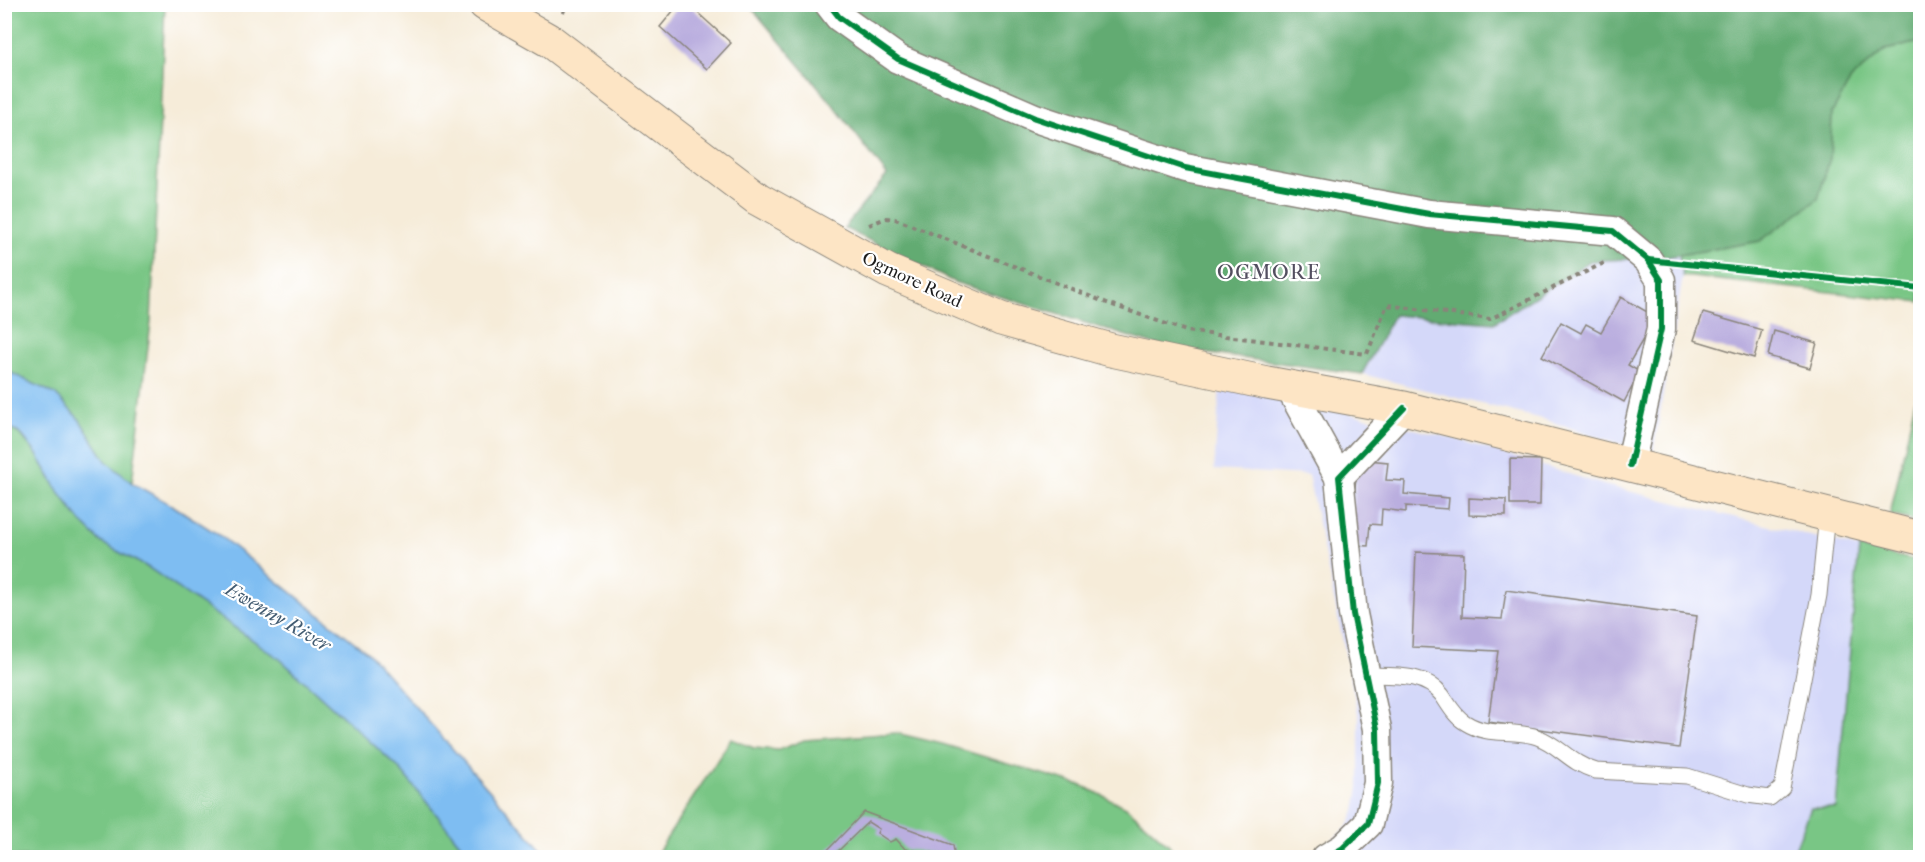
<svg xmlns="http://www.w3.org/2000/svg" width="1925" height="862" viewBox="0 0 1925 862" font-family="'IM FELL French Canon',serif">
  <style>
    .built { fill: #d4d8f9 }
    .green { fill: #79c685; stroke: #4a7150; stroke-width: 1.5 }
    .forest { fill: #62ab72; stroke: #3f6447; stroke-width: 1.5 }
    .water { fill: #7ebdf2; stroke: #4d6c87; stroke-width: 1.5 }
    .building { fill: #baaedf }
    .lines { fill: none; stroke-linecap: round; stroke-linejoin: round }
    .service-casing { stroke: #89847a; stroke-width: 17 }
    .minor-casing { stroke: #89847a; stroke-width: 31 }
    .secondary-casing { stroke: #89847a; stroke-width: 35 }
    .path { stroke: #89847a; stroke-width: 4; stroke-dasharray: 4.5 4.5; stroke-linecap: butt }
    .service { stroke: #fff; stroke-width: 15 }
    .minor { stroke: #fff; stroke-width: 28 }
    .secondary { stroke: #fde5c5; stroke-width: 33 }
    .cycleway-casing { stroke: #fff; stroke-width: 10 }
    .cycleway { stroke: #00873e; stroke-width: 6 }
    .labels { text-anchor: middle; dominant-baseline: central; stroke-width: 4.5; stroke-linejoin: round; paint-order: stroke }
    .street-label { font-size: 18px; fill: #1c1c1c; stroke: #fff }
    .water-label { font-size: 20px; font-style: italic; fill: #435c72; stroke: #fff }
    .quarter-label { font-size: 21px; letter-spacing: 1.5px; fill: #534f60; stroke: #fff }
  </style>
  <rect width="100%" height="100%" fill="#fff"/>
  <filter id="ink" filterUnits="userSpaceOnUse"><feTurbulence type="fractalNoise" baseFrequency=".0167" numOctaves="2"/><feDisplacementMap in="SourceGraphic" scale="12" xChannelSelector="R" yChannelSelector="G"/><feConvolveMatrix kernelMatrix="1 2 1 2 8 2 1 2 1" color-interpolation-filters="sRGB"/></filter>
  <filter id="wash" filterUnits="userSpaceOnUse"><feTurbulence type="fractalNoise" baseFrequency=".008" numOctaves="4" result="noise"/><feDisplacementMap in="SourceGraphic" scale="24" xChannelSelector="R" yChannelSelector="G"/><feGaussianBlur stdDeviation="1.35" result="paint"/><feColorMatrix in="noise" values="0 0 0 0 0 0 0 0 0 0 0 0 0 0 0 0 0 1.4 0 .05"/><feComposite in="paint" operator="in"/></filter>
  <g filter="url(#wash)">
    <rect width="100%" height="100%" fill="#f6ecd9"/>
    <!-- built -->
    <g class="built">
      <path d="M1679,255L1683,276L1653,454L1546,420L1362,374L1393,315L1494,323L1590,261Z"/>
      <path d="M1220,386L1282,397L1456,439L1604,485L1859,548L1836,808H1811L1792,857H1308L1316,854L1348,826L1355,811L1359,787V718L1308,475L1214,470Z"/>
    </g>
    <!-- green -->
    <g class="green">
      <path d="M4,5H165L151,322L132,483L106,461L79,419L55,394L5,370Z"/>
      <path d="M1920,42V302L1683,276L1679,255L1760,241L1830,158L1832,113L1851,79L1885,50Z"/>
      <path d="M1920,378V522L1890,515Z"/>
      <path d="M4,424L21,435L36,453L59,492L81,522L102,543L149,568L280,659L399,768L471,857H5Z"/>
      <path d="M1859,548L1920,561V857H1792L1811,808H1836Z"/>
      <path d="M896,733L942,744L1083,786L1126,807L1169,845L1176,857L654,858L731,739L754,748L779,750L804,740Z"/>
    </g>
    <!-- forest -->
    <path class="forest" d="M1920,4V42L1885,50L1851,79L1832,113L1830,158L1818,199L1760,241L1667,257L1590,261L1494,323L1394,315L1362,374L1165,348L954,282L844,228L887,175L831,102L749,5Z"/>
    <!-- water -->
    <path class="water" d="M5,370L55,394L79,419L106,461L132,483L175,507L219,535L368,653L548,857H471L399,768L280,659L149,568L102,543L81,522L59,492L36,453L22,435L5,424Z"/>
    <g id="blocks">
      <!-- building -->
      <g class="building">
        <path d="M679,4H688L731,43L707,69L660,27Z"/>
        <path d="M1621,297L1656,317L1628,365L1640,372L1624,402L1542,356L1561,322L1581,333L1586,324L1601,332Z"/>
        <path d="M1703,313L1762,330L1754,358L1694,340Z"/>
        <path d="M1774,331L1817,343L1810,368L1768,356Z"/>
        <path d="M1357,459L1388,462L1386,480L1405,481L1404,494L1449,498L1448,509L1406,506V512L1382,509L1381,525L1370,524L1368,546L1355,545L1353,520Z"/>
        <path d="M1510,459L1541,460L1540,505H1510Z"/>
        <path d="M1469,498L1506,500V516L1469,515Z"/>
        <path d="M1416,552L1464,554L1462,617L1502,619L1506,590L1697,616L1679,748L1488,722L1498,651L1412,647Z"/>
        <path d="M864,812L953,845L955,858H950V855L905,849L896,839L890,842L877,833L879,829L868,822L831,858H820Z"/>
      </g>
    </g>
  </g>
  <g filter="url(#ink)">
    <use href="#blocks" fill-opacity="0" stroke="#89847a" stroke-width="1.5"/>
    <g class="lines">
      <!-- service casing -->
      <g class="service-casing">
        <path id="service" d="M1365,675C1392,676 1424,672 1442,695C1449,705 1455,717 1466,723C1488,737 1513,729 1537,737C1560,745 1569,763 1596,771L1687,776L1748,795L1770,798L1782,788L1819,595L1827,514"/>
      </g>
      <!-- minor casing -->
      <g class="minor-casing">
        <g id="minor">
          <path d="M829,4L839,17L898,59L1035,118L1185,168L1429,214L1613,231L1648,260L1661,280V329L1630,465"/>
          <path d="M1290,388L1339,477"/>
          <path d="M1326,858L1343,848L1368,824L1378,783L1377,729L1353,614L1339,477L1404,408"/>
        </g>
      </g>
      <!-- secondary casing -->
      <g class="secondary-casing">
        <path id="secondary" d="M485,4L550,41L758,199L888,271L1001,319L1111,350L1267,383L1404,408L1920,538"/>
      </g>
      <!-- path -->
      <g class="path">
        <path d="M563,13L566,4"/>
        <path d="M869,225L886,218L895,219L1107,303L1186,331L1367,354L1387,305L1490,319L1604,263"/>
      </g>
      <!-- service -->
      <use href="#service" class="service"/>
      <!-- minor -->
      <use href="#minor" class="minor"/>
      <!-- secondary -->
      <use href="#secondary" class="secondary"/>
      <!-- cycleway casing -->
      <g class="cycleway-casing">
        <g id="cycleway">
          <path d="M829,4L839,17L898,59L1035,118L1185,168L1429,214L1613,231L1648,260L1661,280V329L1630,465"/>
          <path d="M1648,260L1920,288"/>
          <path d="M1326,858L1343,848L1368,824L1378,783L1377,729L1353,614L1339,477L1404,408"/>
        </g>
      </g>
      <!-- cycleway -->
      <use href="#cycleway" class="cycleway"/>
    </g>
  </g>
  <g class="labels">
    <!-- street labels -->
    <g class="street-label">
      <text transform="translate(912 280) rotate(25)">Ogmore Road</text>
    </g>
    <!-- water labels -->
    <g class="water-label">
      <text transform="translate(278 617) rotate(30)">Ewenny River</text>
    </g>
    <!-- quarter labels -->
    <g class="quarter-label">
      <text x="1269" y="272">OGMORE</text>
    </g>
  </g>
  <!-- margin -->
  <rect width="1925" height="862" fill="none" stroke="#fff" stroke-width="24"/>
</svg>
